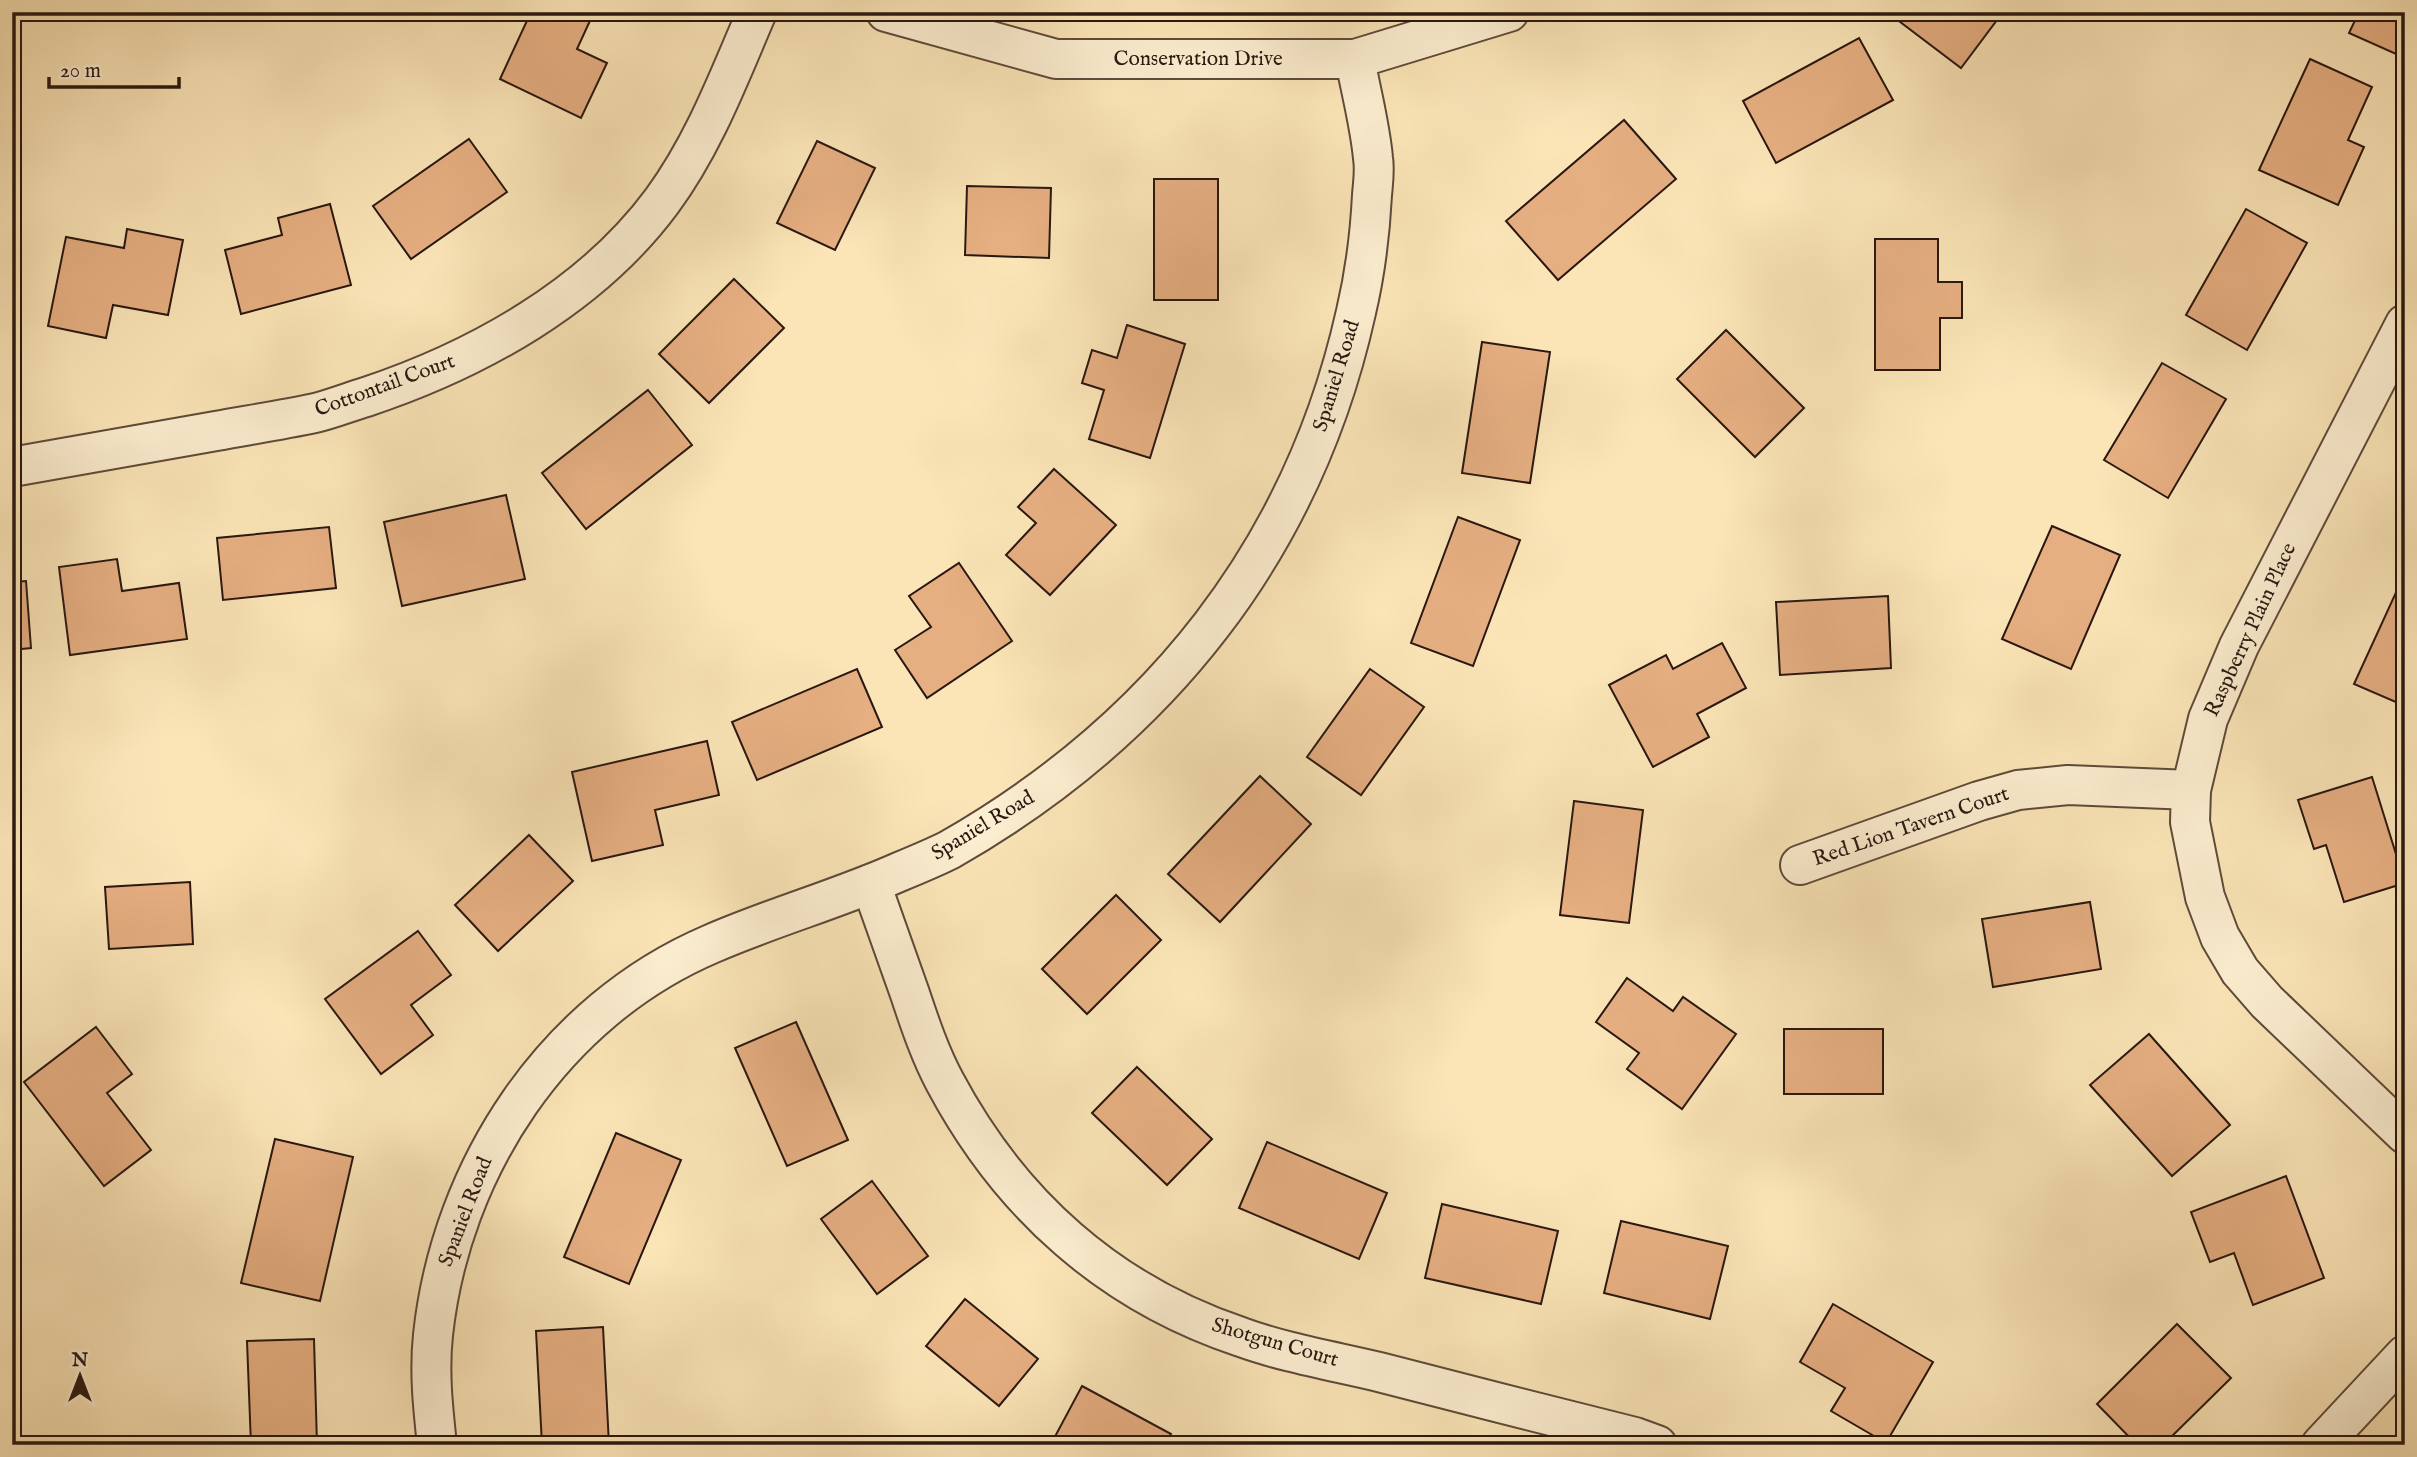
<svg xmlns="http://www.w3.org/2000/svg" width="2417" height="1457" viewBox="0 0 2417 1457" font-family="'IM FELL English',serif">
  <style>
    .building { fill: #e6af82; stroke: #291711; stroke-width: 2 }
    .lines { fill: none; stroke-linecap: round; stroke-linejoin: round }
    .minor-casing { stroke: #5e4a3a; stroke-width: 42 }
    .minor { stroke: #fceed0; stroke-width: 38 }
    .labels { text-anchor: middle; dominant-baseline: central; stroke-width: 6; stroke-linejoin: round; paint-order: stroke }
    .street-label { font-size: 21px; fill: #291711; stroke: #fceed0 }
  </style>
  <rect width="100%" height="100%" fill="#fbe5b7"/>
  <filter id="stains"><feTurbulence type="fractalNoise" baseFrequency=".00286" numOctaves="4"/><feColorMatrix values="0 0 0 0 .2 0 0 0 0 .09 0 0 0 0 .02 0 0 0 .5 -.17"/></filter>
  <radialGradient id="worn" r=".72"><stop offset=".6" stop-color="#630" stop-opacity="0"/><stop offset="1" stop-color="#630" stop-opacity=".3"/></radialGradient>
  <!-- building -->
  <g class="building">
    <path d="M531,12H594L577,49L607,63L581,118L500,79Z"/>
    <path d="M1887,12H2003L1961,68Z"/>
    <path d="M2359,12H2405V58L2349,33Z"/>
    <path d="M1859,38L1893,100L1776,163L1743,101Z"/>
    <path d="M2310,59L2372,87L2348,140L2364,147L2338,205L2259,170Z"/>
    <path d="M1624,120L1676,179L1558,280L1506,221Z"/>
    <path d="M469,139L507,192L411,259L373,206Z"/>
    <path d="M817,141L875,168L835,250L777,223Z"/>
    <rect x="1154" y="179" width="64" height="121"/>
    <path d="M967,186L1051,188L1049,258L965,255Z"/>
    <path d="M330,204L351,285L241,314L225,250L282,235L278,218Z"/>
    <path d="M2246,209L2307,243L2247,350L2186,315Z"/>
    <path d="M127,229L183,240L168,315L113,305L106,338L48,326L66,237L124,248Z"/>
    <path d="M1875,239H1938V282H1962V318H1940V370H1875Z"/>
    <path d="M734,279L784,328L709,403L659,354Z"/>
    <path d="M1127,325L1185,344L1150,458L1089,439L1104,390L1082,383L1092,350L1117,358Z"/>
    <path d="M1726,330L1804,408L1755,457L1677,379Z"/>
    <path d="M1482,342L1550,352L1530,483L1462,473Z"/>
    <path d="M2162,363L2226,399L2168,498L2104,460Z"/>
    <path d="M648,390L692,445L586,529L542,473Z"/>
    <path d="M1054,469L1116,525L1050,595L1006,555L1036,523L1018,507Z"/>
    <path d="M506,495L525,579L402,606L384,522Z"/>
    <path d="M1458,517L1520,540L1473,666L1411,643Z"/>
    <path d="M2052,526L2120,555L2071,669L2002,639Z"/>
    <path d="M329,527L336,588L223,600L217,538Z"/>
    <path d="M117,559L122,591L179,583L187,639L70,655L59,567Z"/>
    <path d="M959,563L1012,641L927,698L895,650L931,627L909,596Z"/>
    <path d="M2404,575H2405V706L2354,684Z"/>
    <path d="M26,581L31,648L12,650V582Z"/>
    <path d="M1888,596L1891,668L1780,675L1776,602Z"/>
    <path d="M1722,643L1746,688L1697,714L1709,737L1653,767L1609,685L1666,655L1673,669Z"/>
    <path d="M857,669L882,727L757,780L732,722Z"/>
    <path d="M1370,669L1424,707L1361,795L1307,757Z"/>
    <path d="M707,741L719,795L655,810L663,845L592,861L572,772Z"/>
    <path d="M1260,776L1311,824L1220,922L1168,874Z"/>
    <path d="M2372,777L2405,883L2344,902L2326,845L2314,849L2298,800Z"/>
    <path d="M1574,801L1643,810L1629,923L1560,915Z"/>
    <path d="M529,835L573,881L498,951L455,905Z"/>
    <path d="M190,882L193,944L109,949L105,887Z"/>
    <path d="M1116,895L1161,940L1087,1014L1042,969Z"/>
    <path d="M2090,902L2101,969L1993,987L1982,919Z"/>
    <path d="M418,931L451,975L411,1005L433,1035L381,1074L325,999Z"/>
    <path d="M1627,978L1673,1011L1683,997L1736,1034L1682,1109L1627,1069L1639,1053L1596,1022Z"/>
    <path d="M796,1022L848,1140L787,1166L735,1048Z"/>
    <path d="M96,1027L132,1074L107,1093L151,1150L104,1186L24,1082Z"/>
    <rect x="1784" y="1029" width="99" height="65"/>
    <path d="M2149,1034L2230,1125L2172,1176L2090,1085Z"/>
    <path d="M1137,1067L1212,1139L1167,1185L1092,1113Z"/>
    <path d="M616,1133L681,1160L629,1284L564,1257Z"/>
    <path d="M275,1139L353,1157L320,1301L241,1283Z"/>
    <path d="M1267,1142L1387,1193L1359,1259L1239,1208Z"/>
    <path d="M2286,1176L2324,1278L2253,1305L2234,1253L2210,1262L2191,1212Z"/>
    <path d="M872,1181L928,1256L877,1294L821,1219Z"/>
    <path d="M1442,1204L1558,1231L1541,1304L1425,1278Z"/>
    <path d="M1621,1221L1728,1246L1710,1319L1604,1293Z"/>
    <path d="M965,1299L1038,1359L999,1406L926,1346Z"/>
    <path d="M1833,1304L1933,1362L1886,1443L1831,1411L1845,1388L1800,1362Z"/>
    <path d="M2177,1324L2231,1378L2163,1445H2137L2097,1404Z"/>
    <path d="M603,1327L609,1445H542L536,1331Z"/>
    <path d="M314,1339L317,1445H251L247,1341Z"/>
    <path d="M1082,1386L1171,1434L1165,1445L1051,1444Z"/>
  </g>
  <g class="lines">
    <!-- minor casing -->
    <g class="minor-casing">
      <g id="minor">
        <path d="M886,12L1056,59H1355L1509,12"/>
        <path d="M2405,324L2239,646L2208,719L2191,790L2190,822L2205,897L2220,937L2240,971L2267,1002L2405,1134"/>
        <path d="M12,467C80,455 148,443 216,431C249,425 282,420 315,413C332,409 349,402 366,397C477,360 591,297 662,201C704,144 729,77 757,12"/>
        <path d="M1800,865L1979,801L2018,790L2068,785L2191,790"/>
        <path d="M871,884C884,921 897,957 910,994C920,1024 930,1054 945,1082C1010,1204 1109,1293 1241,1337C1285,1353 1333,1361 1379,1372C1464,1394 1550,1416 1635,1437L1657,1445"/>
        <path d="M437,1445C433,1408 429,1372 433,1335C451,1168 554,1011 711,944C773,917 838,899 899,872C916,865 933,858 949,850C1159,730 1303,550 1356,312C1365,274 1370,234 1372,195C1373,183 1375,170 1373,158C1370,125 1361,92 1355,59"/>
        <path d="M2321,1445L2405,1355"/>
      </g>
    </g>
    <!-- minor -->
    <use href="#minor" class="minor"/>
  </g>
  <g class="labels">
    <!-- street labels -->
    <g class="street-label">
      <text x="1198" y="59">Conservation Drive</text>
      <text transform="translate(1337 376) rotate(-73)">Spaniel Road</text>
      <text transform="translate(385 386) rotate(-20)">Cottontail Court</text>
      <text transform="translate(2251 630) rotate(-65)">Raspberry Plain Place</text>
      <text transform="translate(983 826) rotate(-31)">Spaniel Road</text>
      <text transform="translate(1911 827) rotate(-19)">Red Lion Tavern Court</text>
      <text transform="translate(466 1212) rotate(-69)">Spaniel Road</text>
      <text transform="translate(1275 1343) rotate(16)">Shotgun Court</text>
    </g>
  </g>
  <!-- margin -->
  <rect width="2417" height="1457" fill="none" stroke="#fbe5b7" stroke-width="42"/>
  <rect x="14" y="14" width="2389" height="1429" fill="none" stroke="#291711" stroke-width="3.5"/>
  <rect x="21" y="21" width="2375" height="1415" fill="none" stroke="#291711" stroke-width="2"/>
  <!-- north arrow -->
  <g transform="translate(80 1376)" stroke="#fceed0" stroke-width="5" paint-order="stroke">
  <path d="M0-5L12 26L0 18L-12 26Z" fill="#291711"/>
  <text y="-10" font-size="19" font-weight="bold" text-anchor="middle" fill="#291711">N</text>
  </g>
  <!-- scale -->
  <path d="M49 77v10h130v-10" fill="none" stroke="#291711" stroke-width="3.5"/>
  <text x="60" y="77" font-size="21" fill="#291711" stroke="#fceed0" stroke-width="5" paint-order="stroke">20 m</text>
  <rect width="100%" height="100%" filter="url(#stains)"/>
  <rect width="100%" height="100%" fill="url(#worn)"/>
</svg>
